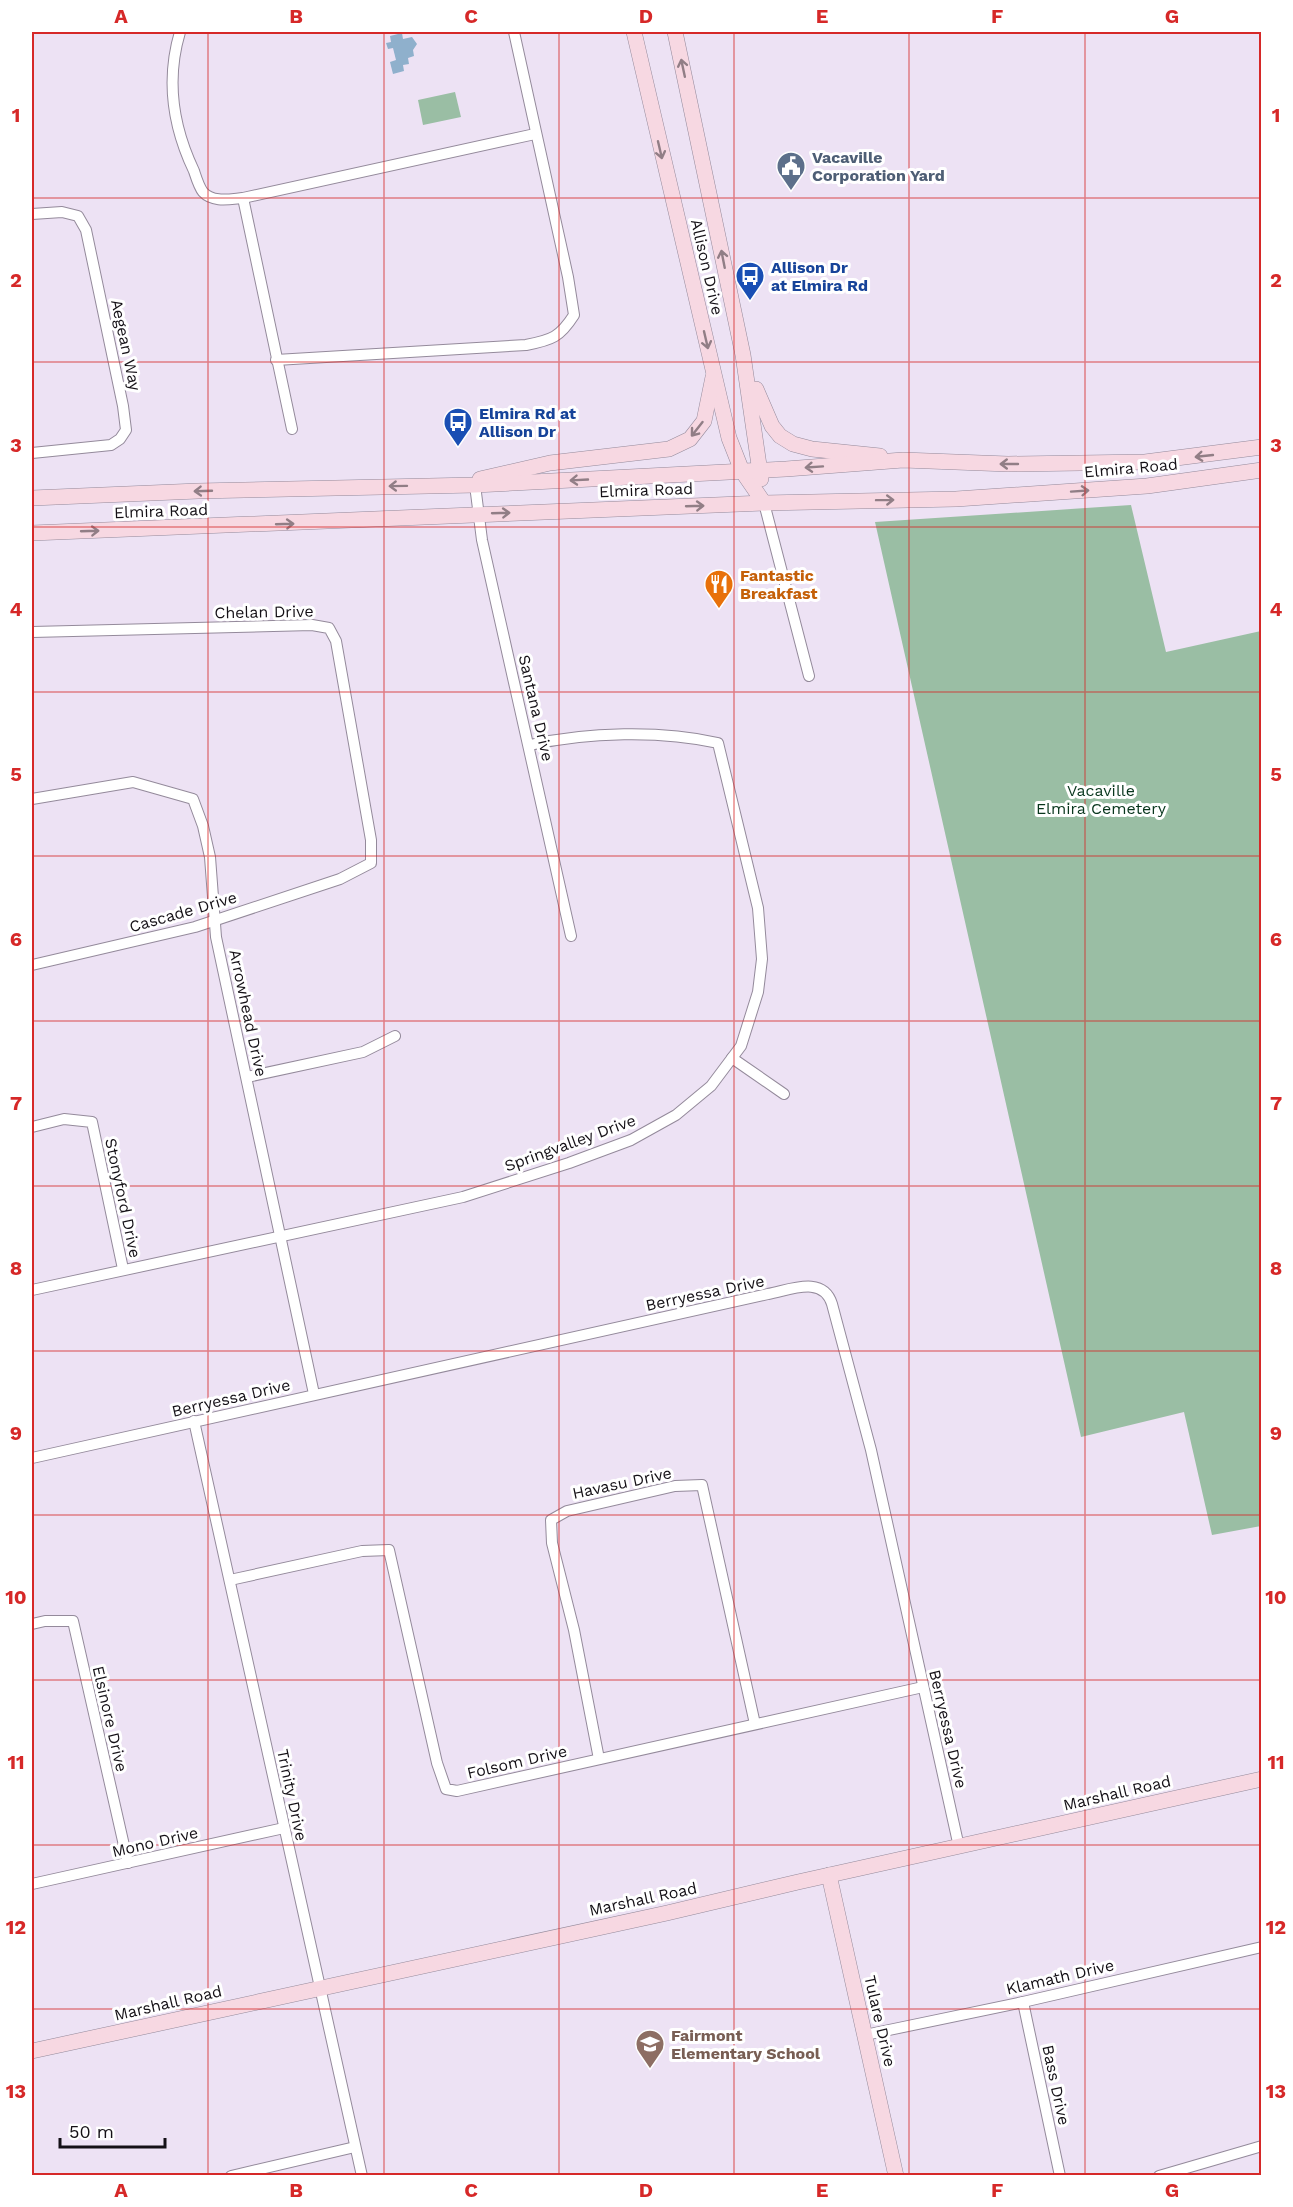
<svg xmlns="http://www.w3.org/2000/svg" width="1293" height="2207" viewBox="0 0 1293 2207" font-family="'Work Sans',sans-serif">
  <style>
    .green { fill: #9abea4 }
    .water { fill: #8fb0cc }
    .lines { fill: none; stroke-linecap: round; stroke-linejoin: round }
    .street-casing { stroke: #948a9b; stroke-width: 12 }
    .secondary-casing { stroke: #948a9b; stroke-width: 16 }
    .street { stroke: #fff; stroke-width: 10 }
    .secondary { stroke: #f7d8e2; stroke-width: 15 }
    .oneway { stroke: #917e86 }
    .grid { fill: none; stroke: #d62828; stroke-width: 1.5; stroke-opacity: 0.55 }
    .labels { text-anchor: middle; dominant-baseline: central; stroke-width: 6; stroke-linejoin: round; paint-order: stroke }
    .service-label { font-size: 16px; font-weight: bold; fill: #4e5e75; stroke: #fff; text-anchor: start }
    .street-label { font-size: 16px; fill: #141016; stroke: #fff }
    .transit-label { font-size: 16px; font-weight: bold; fill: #164399; stroke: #fff; text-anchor: start }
    .food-label { font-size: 16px; font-weight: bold; fill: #c56008; stroke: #fff; text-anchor: start }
    .park-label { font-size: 16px; fill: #08361d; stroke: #fff }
    .education-label { font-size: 16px; font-weight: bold; fill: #785e54; stroke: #fff; text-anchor: start }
    .neatline { fill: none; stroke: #d62828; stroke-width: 2 }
    .grid-label { font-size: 20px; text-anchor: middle; font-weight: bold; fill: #d62828 }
  </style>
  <rect width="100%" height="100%" fill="#ede2f4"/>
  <!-- green -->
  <g class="green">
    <path d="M455,92L461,117L423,125L418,100Z"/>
    <path d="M1131,505L1166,652L1261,631V1526L1212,1535L1184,1412L1081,1437L875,522Z"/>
  </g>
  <!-- water -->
  <path class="water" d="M402,33L403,39L412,37L417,44L413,50L414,56L408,58L409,64L403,65L404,71L393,74L390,62L396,60L393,48L388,49L386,43L391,42L390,36Z"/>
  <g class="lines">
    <!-- street casing -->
    <g class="street-casing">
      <g id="street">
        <path d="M180,32C166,79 173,127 194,171C196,177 199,187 203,192C213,203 230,199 243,198L535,134"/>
        <path d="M243,198L292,429"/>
        <path d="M32,214L62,212L78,216L86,230L123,406L126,430L120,439L111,445L32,453"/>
        <path d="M276,360L526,345C552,340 560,337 574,315L568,277L514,32"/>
        <path d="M475,485L482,540L571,936"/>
        <path d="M764,503L809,676"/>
        <path d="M32,632L312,625L329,628L336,641L371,840V863L340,879L195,927L32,965"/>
        <path d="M32,799L133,782L193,799L203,826L210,857L216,937L314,1394"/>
        <path d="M732,1058L784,1094"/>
        <path d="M247,1077L363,1052L395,1036"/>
        <path d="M32,1127L64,1119L92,1122L123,1269"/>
        <path d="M32,1290L463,1197L569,1163L631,1140L676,1115L711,1086L741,1046L758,992L762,959L758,908L718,743C661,730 587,732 530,745"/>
        <path d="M194,1421L362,2176"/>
        <path d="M32,1458L768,1294C790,1290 823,1275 832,1304L871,1450L959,1847"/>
        <path d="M230,1580L362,1551L389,1550L437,1763L446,1789L457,1791L923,1687"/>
        <path d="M32,1624L45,1621H73L128,1863"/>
        <path d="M599,1759L574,1630L552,1543L551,1520L567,1511L675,1486L702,1485L755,1724"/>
        <path d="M32,1884L284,1828"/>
        <path d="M1023,2002L1060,2176"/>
        <path d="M865,2035L1023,2002L1262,1947"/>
        <path d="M231,2176L355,2147"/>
        <path d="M1159,2176L1262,2146"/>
      </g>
    </g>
    <!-- secondary casing -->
    <g class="secondary-casing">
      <g id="secondary">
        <path d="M634,32L729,438L742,471L764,503"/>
        <path d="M675,32L743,355L761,479"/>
        <path d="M756,389L772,426L780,436L793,444L812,449L880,456"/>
        <path d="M480,479L550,463L669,449L690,439L704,421L713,377"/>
        <path d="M32,498L198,491L475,485L786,469L903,460L1008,464L1145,462L1262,447"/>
        <path d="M32,533L764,503L956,499L1147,486L1262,470"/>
        <path d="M829,1875L896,2176"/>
        <path d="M32,2051L667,1913L798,1882L1262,1779"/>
      </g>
    </g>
    <!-- street -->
    <use href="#street" class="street"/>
    <!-- secondary -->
    <use href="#secondary" class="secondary"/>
  </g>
  <!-- one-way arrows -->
  <defs><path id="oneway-shaft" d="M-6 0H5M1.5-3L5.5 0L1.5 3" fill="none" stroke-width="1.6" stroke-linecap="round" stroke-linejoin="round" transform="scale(1.5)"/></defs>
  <g class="oneway">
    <use href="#oneway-shaft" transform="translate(683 68) rotate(-102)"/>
    <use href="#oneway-shaft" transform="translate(660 150) rotate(77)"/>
    <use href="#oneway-shaft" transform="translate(723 259) rotate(-101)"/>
    <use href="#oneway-shaft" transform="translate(706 340) rotate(77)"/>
    <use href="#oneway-shaft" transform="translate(697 429) rotate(128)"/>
    <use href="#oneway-shaft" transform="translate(1204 456) rotate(174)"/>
    <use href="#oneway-shaft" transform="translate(1009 464) rotate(-180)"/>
    <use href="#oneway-shaft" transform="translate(814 467) rotate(176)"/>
    <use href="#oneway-shaft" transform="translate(579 480) rotate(177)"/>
    <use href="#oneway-shaft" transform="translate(398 486) rotate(179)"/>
    <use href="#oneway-shaft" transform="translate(203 491) rotate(178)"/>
    <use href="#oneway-shaft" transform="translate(1080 491) rotate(-4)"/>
    <use href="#oneway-shaft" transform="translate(885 500) rotate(-1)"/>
    <use href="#oneway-shaft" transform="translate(695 506) rotate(-2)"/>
    <use href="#oneway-shaft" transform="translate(501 513) rotate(-2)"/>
    <use href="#oneway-shaft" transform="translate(285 524) rotate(-2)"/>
    <use href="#oneway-shaft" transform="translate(90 531) rotate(-2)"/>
  </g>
  <!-- grid -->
  <path class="grid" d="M208,32V2176M384,32V2176M559,32V2176M734,32V2176M909,32V2176M1085,32V2176M32,198H1262M32,362H1262M32,527H1262M32,692H1262M32,856H1262M32,1021H1262M32,1186H1262M32,1351H1262M32,1515H1262M32,1680H1262M32,1845H1262M32,2009H1262"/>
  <!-- icons -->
  <defs>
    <g id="civic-pin" transform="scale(1.5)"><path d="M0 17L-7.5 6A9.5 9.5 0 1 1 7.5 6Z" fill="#5c6f8a" stroke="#fff"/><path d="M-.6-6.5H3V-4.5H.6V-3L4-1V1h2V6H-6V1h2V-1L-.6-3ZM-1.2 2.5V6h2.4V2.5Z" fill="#fff"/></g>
    <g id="bus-pin" transform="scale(1.5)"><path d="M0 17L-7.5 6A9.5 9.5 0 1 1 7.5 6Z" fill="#1a4fb4" stroke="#fff"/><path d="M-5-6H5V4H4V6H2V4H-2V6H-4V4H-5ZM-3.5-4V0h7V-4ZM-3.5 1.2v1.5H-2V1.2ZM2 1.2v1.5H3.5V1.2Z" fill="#fff"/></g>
    <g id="restaurant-pin" transform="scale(1.5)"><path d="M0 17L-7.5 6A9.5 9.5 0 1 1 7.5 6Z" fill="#e8710a" stroke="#fff"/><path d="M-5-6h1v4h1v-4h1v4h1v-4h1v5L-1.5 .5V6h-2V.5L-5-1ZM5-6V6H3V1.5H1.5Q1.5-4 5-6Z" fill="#fff"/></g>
    <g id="school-pin" transform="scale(1.5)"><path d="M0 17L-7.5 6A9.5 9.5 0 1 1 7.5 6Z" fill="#8d6e63" stroke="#fff"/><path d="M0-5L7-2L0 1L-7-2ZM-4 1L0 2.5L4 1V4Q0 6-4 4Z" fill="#fff"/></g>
  </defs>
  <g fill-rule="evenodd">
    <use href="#civic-pin" x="791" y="166"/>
    <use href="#bus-pin" x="750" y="276"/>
    <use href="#bus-pin" x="458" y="422"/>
    <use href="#restaurant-pin" x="719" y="584"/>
    <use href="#school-pin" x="650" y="2044"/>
  </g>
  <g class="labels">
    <!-- service labels -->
    <g class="service-label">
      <text x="812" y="157">Vacaville<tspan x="812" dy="18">Corporation Yard</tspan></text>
    </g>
    <!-- street labels -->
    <g class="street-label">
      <text transform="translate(707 267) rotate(77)">Allison Drive</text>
      <text transform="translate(126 345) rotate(78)">Aegean Way</text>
      <text transform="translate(1131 468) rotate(-5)">Elmira Road</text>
      <text transform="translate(646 490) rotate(-2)">Elmira Road</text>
      <text transform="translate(161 511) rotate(-2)">Elmira Road</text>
      <text transform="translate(264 612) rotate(-1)">Chelan Drive</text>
      <text transform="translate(536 708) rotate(77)">Santana Drive</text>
      <text transform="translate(183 912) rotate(-16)">Cascade Drive</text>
      <text transform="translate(248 1013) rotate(78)">Arrowhead Drive</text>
      <text transform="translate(570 1143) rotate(-20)">Springvalley Drive</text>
      <text transform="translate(123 1198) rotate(78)">Stonyford Drive</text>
      <text transform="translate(705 1293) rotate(-12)">Berryessa Drive</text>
      <text transform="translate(231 1398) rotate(-13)">Berryessa Drive</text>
      <text transform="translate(622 1483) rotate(-12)">Havasu Drive</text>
      <text transform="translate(110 1719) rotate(77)">Elsinore Drive</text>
      <text transform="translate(948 1729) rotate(77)">Berryessa Drive</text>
      <text transform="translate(517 1762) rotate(-13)">Folsom Drive</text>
      <text transform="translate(1117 1793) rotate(-13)">Marshall Road</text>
      <text transform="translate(292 1795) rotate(78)">Trinity Drive</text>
      <text transform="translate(155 1842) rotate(-13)">Mono Drive</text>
      <text transform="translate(643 1899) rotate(-12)">Marshall Road</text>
      <text transform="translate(1060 1977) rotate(-13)">Klamath Drive</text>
      <text transform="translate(168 2003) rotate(-13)">Marshall Road</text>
      <text transform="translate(880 2021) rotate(77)">Tulare Drive</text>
      <text transform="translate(1056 2085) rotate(78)">Bass Drive</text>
    </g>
    <!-- transit labels -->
    <g class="transit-label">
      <text x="771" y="267">Allison Dr<tspan x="771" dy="18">at Elmira Rd</tspan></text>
      <text x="479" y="413">Elmira Rd at<tspan x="479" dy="18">Allison Dr</tspan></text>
    </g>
    <!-- food labels -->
    <g class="food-label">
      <text x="740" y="575">Fantastic<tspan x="740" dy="18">Breakfast</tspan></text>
    </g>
    <!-- park labels -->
    <g class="park-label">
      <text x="1101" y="790">Vacaville<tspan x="1101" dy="18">Elmira Cemetery</tspan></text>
    </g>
    <!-- education labels -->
    <g class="education-label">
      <text x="671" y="2035">Fairmont<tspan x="671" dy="18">Elementary School</tspan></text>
    </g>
  </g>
  <!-- border -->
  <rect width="1293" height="2207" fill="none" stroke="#ffffff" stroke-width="66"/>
  <!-- scale -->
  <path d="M60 2138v9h105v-9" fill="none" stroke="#141016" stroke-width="3"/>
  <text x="69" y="2138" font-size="18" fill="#141016" stroke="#ffffff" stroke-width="4.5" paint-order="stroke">50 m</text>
  <rect x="33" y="33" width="1227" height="2141" class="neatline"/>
  <g class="grid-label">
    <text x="121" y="23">A</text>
    <text x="296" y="23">B</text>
    <text x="471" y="23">C</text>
    <text x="646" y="23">D</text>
    <text x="822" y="23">E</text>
    <text x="997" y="23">F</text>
    <text x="1172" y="23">G</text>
    <text x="16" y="122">1</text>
    <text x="1276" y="122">1</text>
    <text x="16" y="287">2</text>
    <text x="1276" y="287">2</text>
    <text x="16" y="452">3</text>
    <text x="1276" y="452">3</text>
    <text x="16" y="616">4</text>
    <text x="1276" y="616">4</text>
    <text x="16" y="781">5</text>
    <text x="1276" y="781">5</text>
    <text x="16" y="946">6</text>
    <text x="1276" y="946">6</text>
    <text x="16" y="1110">7</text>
    <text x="1276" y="1110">7</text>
    <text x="16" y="1275">8</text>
    <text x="1276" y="1275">8</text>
    <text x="16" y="1440">9</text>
    <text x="1276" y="1440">9</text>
    <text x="16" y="1604">10</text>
    <text x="1276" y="1604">10</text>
    <text x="16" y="1769">11</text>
    <text x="1276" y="1769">11</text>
    <text x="16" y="1934">12</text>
    <text x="1276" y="1934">12</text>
    <text x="16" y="2098">13</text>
    <text x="1276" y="2098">13</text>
    <text x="121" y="2197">A</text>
    <text x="296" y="2197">B</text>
    <text x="471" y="2197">C</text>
    <text x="646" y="2197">D</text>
    <text x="822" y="2197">E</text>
    <text x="997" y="2197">F</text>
    <text x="1172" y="2197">G</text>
  </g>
</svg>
